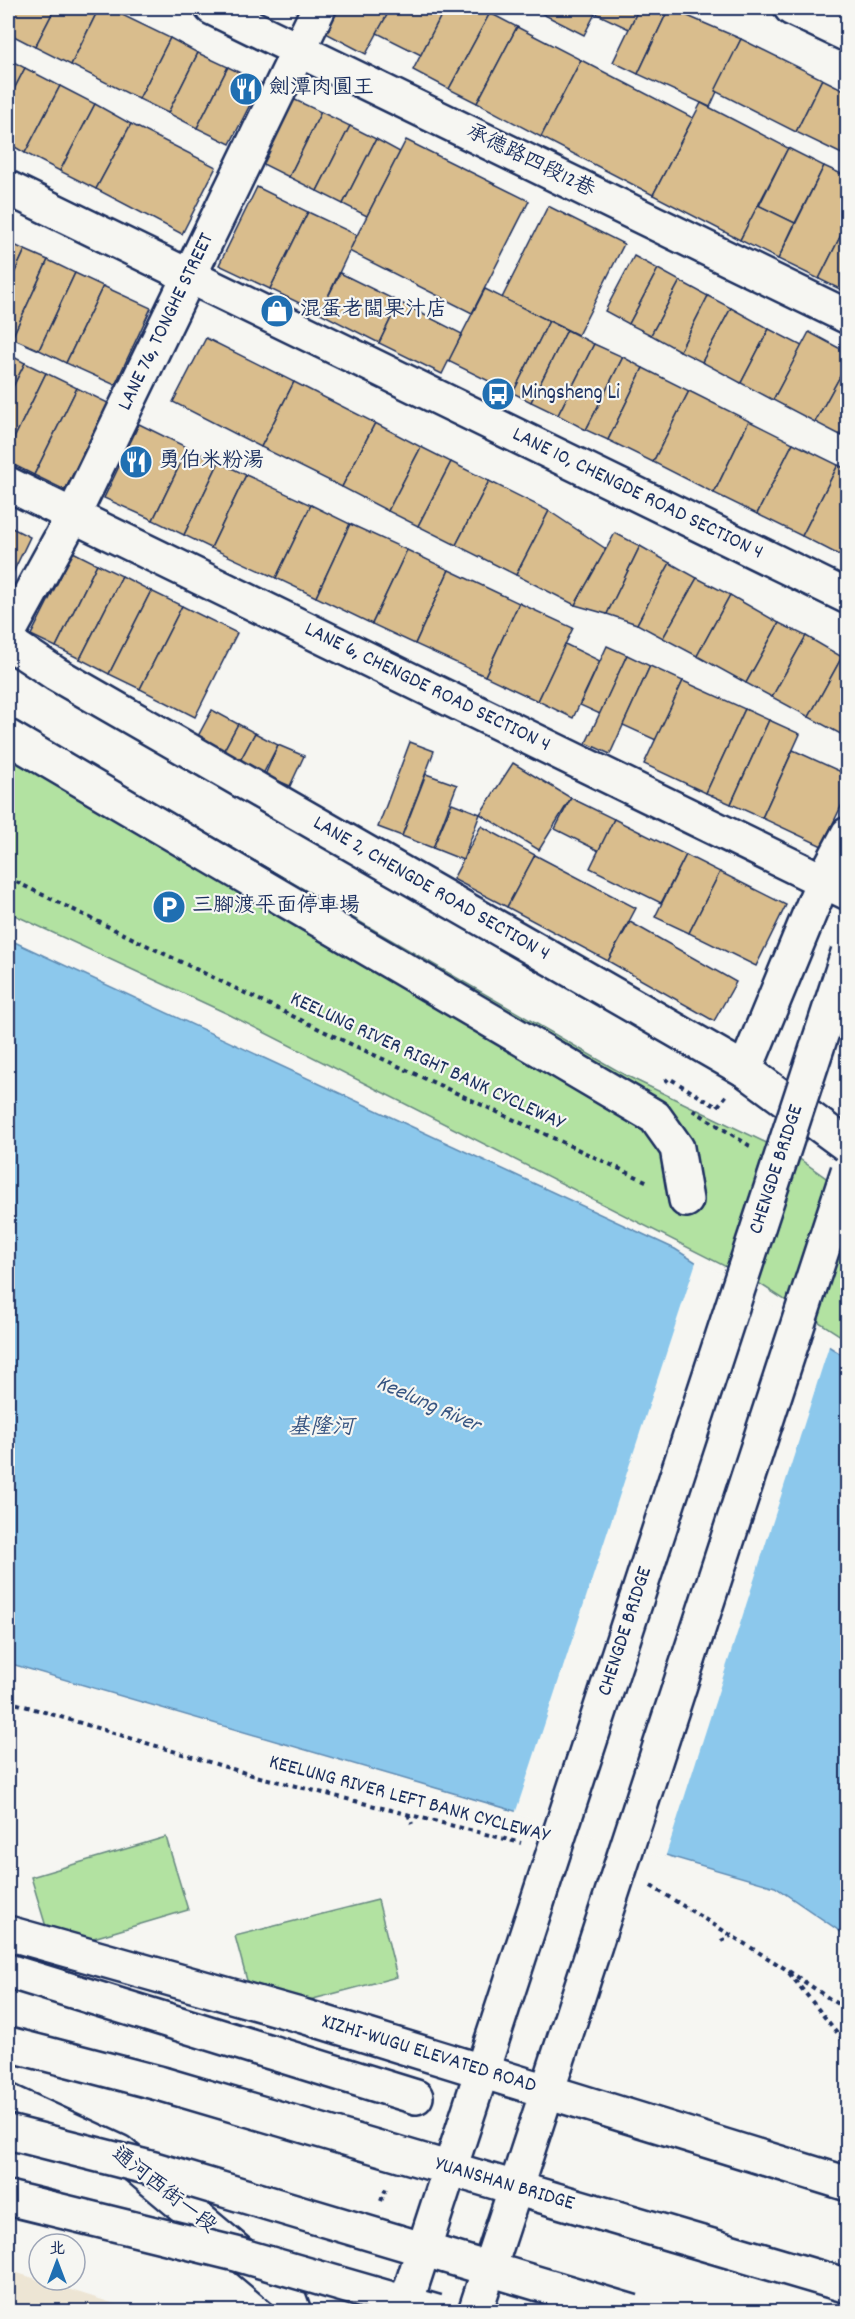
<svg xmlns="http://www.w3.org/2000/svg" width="855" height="2319" viewBox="0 0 855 2319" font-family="Dekko,'LXGW WenKai TC',sans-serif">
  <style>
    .built { fill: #ede5d4 }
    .green { fill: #b2e2a1; stroke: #668880; stroke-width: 1.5 }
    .water { fill: #8cc8ec; stroke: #5f8bb3; stroke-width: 1.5 }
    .pier { fill: #f6f6f2 }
    .building { fill: #d9bd8d; stroke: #1b2f5e; stroke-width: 1.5 }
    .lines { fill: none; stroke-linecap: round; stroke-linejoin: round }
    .minor-casing { stroke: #1b2f5e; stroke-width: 38 }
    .highway-casing { stroke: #1b2f5e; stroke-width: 38 }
    .path { stroke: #1b2f5e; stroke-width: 4; stroke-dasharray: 4.5 4.5; stroke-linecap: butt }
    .minor { stroke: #f6f6f2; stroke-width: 33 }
    .highway { stroke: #f6f6f2; stroke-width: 33 }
    .major-bridge-casing { stroke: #1b2f5e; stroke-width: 38; stroke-linecap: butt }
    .highway-bridge-casing { stroke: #1b2f5e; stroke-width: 38; stroke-linecap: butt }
    .major-bridge { stroke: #f6f6f2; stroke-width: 33 }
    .highway-bridge { stroke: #f6f6f2; stroke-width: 33 }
    .labels { text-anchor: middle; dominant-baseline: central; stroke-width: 4.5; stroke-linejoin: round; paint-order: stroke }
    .poi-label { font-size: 21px; fill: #1b2f5e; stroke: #f6f6f2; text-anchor: start }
    .street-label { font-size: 21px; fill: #1b2f5e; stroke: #f6f6f2 }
    .water-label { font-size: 22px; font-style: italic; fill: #375582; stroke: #f6f6f2 }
  </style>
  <rect width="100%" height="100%" fill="#f6f6f2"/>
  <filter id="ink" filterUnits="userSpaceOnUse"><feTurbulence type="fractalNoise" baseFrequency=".0167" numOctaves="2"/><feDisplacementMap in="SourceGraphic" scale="12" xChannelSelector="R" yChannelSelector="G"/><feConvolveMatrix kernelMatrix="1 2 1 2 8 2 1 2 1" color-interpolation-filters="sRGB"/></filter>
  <g filter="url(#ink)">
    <!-- built -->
    <path class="built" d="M8,2270L137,2311H8Z"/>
    <!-- green -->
    <g class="green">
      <path d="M8,718L625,1075L798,1158L847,1193V1340L760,1284L228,1014L8,912Z"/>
      <path d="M166,1837L188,1910L53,1950L31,1877Z"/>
      <path d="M378,1900L397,1977L256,2014L235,1936Z"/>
    </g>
    <!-- water -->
    <path class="water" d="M8,939L675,1249L847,1358V1936L775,1887L8,1663Z"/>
    <!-- pier -->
    <path class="pier" d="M697,1259L830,1343L665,1858L515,1814Z"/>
    <!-- building -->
    <g class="building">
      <path d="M14,8H55L35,47L8,33V20Z"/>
      <path d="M55,8H99L71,65L35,47Z"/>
      <path d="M99,8H108L170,38L139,99L71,65Z"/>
      <path d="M334,8H391L366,54L322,31Z"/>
      <path d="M391,8H445L421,55L377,33Z"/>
      <path d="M445,8H479L490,13L449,89L413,70Z"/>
      <path d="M531,8H598L584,35Z"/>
      <path d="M600,8H639L629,29L597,14Z"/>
      <path d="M639,8H669L638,74L613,62Z"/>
      <path d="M669,8L741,39L710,107L638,74Z"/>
      <path d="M490,13L517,27L477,103L449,89Z"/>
      <path d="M517,27L581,60L541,137L477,103Z"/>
      <path d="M170,38L198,53L168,113L139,99Z"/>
      <path d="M741,39L822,79L796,132L715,91Z"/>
      <path d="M198,53L228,67L197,128L168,113Z"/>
      <path d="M8,59L25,68L8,101Z"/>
      <path d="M581,60L693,118L653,195L541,137Z"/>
      <path d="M228,67L261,83L230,144L197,128Z"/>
      <path d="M25,68L60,86L25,153L8,143V101Z"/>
      <path d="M822,79L848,92V157L796,132Z"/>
      <path d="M60,86L95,104L60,171L25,153Z"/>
      <path d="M293,99L321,112L289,177L261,163Z"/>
      <path d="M701,103L788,148L740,240L653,195Z"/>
      <path d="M95,104L131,124L96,189L60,171Z"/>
      <path d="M321,112L350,126L317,191L289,177Z"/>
      <path d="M131,124L216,167L182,234L96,189Z"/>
      <path d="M350,126L376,139L343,204L317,191Z"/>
      <path d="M376,139L400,152L367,216L343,204Z"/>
      <path d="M406,140L529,201L472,313L349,251Z"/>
      <path d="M788,148L824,166L795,223L759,206Z"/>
      <path d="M824,166L848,177V221L819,279L778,259Z"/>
      <path d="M257,187L308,212L270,289L219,265Z"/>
      <path d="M758,205L795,223L778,259L740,240Z"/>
      <path d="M548,206L624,244L578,335L502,298Z"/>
      <path d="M308,212L357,235L320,313L270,289Z"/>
      <path d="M848,221V293L819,279Z"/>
      <path d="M8,242L25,250L8,287Z"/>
      <path d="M25,250L48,260L12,338L8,335V287Z"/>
      <path d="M634,256L658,269L629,324L605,311Z"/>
      <path d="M48,260L75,273L39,350L12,338Z"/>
      <path d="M658,269L680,281L651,335L629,324Z"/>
      <path d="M75,273L103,286L66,363L39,350Z"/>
      <path d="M340,273L399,302L379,343L320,313Z"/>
      <path d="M680,281L708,296L680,351L651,335Z"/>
      <path d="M103,286L151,308L115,385L66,363Z"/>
      <path d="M485,289L549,321L513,393L448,361Z"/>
      <path d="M708,296L731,308L702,362L680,351Z"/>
      <path d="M399,302L462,334L442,374L379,343Z"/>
      <path d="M731,308L769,329L741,383L702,362Z"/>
      <path d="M549,321L567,330L531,402L513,393Z"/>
      <path d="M769,329L802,346L773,400L741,383Z"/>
      <path d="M567,330L594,344L558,415L531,402Z"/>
      <path d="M809,332L848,353V362L815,422L773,400Z"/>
      <path d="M206,338L294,382L261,447L173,402Z"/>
      <path d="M594,344L623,357L586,430L558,415Z"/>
      <path d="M8,354L25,363L8,397Z"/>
      <path d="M623,357L643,368L608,440L586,430Z"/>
      <path d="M848,362V439L815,422Z"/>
      <path d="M25,363L46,373L8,451V397Z"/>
      <path d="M643,368L689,391L653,462L608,440Z"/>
      <path d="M46,373L77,388L34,475L8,462V451Z"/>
      <path d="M294,382L375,423L342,487L261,447Z"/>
      <path d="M77,388L108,403L65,490L34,475Z"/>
      <path d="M689,391L749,421L714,493L653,462Z"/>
      <path d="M749,421L793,443L757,514L714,493Z"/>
      <path d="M375,423L421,447L388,511L342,487Z"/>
      <path d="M139,424L188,448L153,520L104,498Z"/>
      <path d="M793,443L838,465L802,536L757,514Z"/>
      <path d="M421,447L451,462L418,526L388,511Z"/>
      <path d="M188,448L219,462L184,535L153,520Z"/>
      <path d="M219,462L246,475L211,548L184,535Z"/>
      <path d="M451,462L489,481L456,545L418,526Z"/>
      <path d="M838,465L848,470V539L839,555L802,536Z"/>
      <path d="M246,475L311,505L276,578L211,548Z"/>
      <path d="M489,481L549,511L516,575L456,545Z"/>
      <path d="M311,505L350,524L316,597L276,578Z"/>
      <path d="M549,511L606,549L575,605L516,575Z"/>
      <path d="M350,524L407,550L372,624L316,597Z"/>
      <path d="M8,526L30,537L8,583Z"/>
      <path d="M615,533L640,546L607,614L575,605Z"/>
      <path d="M848,539V559L839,555Z"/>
      <path d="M640,546L670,563L637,624L607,614Z"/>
      <path d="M407,550L449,570L415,644L372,624Z"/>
      <path d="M73,552L97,564L56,647L31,635Z"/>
      <path d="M670,563L697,578L663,638L637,624Z"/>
      <path d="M97,564L122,576L80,659L56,647Z"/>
      <path d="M449,570L519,603L485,676L415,644Z"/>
      <path d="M122,576L151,591L109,674L80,659Z"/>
      <path d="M697,578L730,595L697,656L663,638Z"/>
      <path d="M151,591L182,606L140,689L109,674Z"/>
      <path d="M730,595L779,623L746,683L697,656Z"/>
      <path d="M519,603L573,628L538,701L485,676Z"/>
      <path d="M182,606L237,633L195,717L140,689Z"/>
      <path d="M779,623L806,636L772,697L746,683Z"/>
      <path d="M806,636L842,657L809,717L772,697Z"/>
      <path d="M565,644L600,661L573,718L538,701Z"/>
      <path d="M607,646L627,655L600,714L580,705Z"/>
      <path d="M627,655L650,666L610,754L586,743Z"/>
      <path d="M842,657L848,659V738L809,717Z"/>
      <path d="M650,666L683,681L656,740L623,725Z"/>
      <path d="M683,681L745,709L706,793L644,764Z"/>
      <path d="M745,709L769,720L731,804L706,793Z"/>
      <path d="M212,710L238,724L223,752L197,738Z"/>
      <path d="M769,720L800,734L762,818L731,804Z"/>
      <path d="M238,724L255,733L240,761L223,752Z"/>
      <path d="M255,733L278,745L263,774L240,761Z"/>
      <path d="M410,742L434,751L402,836L378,827Z"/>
      <path d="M278,745L304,756L290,786L265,775Z"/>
      <path d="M793,750L848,775V792L822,846L762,818Z"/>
      <path d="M513,763L571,798L539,850L480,814Z"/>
      <path d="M426,774L457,785L433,848L402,836Z"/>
      <path d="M571,798L614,819L599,851L555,829Z"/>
      <path d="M452,803L480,814L463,860L433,848Z"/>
      <path d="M614,819L686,855L661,903L590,868Z"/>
      <path d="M481,826L535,855L507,907L453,879Z"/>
      <path d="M535,855L636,908L608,961L507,907Z"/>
      <path d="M686,855L720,872L689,933L655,917Z"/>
      <path d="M720,872L786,905L756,966L689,933Z"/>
      <path d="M630,922L736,982L714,1021L608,961Z"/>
    </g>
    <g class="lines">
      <!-- minor casing -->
      <g class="minor-casing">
        <g id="minor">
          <path d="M212,8L848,317"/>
          <path d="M791,8L848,35"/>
          <path id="s1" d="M8,188L848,597"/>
          <path id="s2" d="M8,484L848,893"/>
          <path id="s3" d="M8,634L73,516L319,8"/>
          <path id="s4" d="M8,642L56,674L745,1070L848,1146"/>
          <path d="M8,737L655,1117L677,1148L686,1200"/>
          <path d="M745,1070L823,881L848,834"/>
          <path d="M8,1971L416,2097"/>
          <path d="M8,2101L119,2152L287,2293L294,2312"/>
        </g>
      </g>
      <!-- highway casing -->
      <g class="highway-casing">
        <path id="highway" d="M8,2044L162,2084"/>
      </g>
      <!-- path -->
      <g class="path">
        <path d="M8,878L342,1040L648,1182"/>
        <path d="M665,1082L669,1078L717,1107L726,1096"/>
        <path d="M693,1110L750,1146"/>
        <path d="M8,1701L252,1775L521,1843"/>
        <path d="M408,1814L412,1824"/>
        <path d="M651,1886L784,1968L848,2011"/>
        <path d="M721,1941L731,1936"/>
        <path d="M789,1973L848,2046"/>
        <path d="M381,2201L387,2186"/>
      </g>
      <!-- minor -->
      <use href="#minor" class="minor"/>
      <!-- highway -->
      <use href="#highway" class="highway"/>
      <!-- major-bridge casing -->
      <g class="major-bridge-casing">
        <g id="major-bridge">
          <path id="s5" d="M403,2312L848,953"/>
          <path d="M475,2312L848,1171"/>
        </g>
      </g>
      <!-- highway-bridge casing -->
      <g class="highway-bridge-casing">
        <g id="highway-bridge">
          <path id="s6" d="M8,1933L303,2016L848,2184"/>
          <path id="s7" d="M162,2084L848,2286"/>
          <path d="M8,2132L154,2169L633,2312"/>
          <path d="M8,2198L236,2254L437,2312"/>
        </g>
      </g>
      <!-- major-bridge -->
      <use href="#major-bridge" class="major-bridge"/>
      <!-- highway-bridge -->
      <use href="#highway-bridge" class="highway-bridge"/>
    </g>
  </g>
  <!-- icons -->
  <defs>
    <g id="restaurant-disc" transform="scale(1.725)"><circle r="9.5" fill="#1f6fb2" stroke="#f6f6f2"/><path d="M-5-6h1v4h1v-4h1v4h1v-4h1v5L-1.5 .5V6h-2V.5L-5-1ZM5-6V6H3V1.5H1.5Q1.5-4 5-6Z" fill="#fff"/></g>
    <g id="shop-disc" transform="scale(1.725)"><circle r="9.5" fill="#1f6fb2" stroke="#f6f6f2"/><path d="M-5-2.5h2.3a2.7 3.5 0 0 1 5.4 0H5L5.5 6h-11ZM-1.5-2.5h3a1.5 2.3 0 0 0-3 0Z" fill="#fff"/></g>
    <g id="bus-disc" transform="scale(1.725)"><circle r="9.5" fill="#1f6fb2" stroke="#f6f6f2"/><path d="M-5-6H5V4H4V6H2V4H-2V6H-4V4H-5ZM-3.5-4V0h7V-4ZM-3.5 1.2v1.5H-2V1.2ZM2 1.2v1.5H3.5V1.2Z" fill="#fff"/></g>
    <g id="parking-disc" transform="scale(1.725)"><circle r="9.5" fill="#1f6fb2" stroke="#f6f6f2"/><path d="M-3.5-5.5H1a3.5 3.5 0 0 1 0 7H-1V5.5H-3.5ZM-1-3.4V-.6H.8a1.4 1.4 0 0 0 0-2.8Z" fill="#fff"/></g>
  </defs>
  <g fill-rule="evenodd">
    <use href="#restaurant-disc" x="246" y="89"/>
    <use href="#shop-disc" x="277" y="311"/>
    <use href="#bus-disc" x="498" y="394"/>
    <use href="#restaurant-disc" x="136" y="462"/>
    <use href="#parking-disc" x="169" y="907"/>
  </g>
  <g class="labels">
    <!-- poi labels -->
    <g class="poi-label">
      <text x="269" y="89">劍潭肉圓王</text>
      <text x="300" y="311">混蛋老闆果汁店</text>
      <text x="521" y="394">Mingsheng Li</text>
      <text x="159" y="462">勇伯米粉湯</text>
      <text x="192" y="907">三腳渡平面停車場</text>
    </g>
    <!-- street labels -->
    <g class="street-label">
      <text transform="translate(530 162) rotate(26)">承德路四段12巷</text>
      <text stroke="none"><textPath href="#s3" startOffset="350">LANE 76, TONGHE STREET</textPath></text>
      <text stroke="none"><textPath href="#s1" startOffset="700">LANE 10, CHENGDE ROAD SECTION 4</textPath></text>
      <text stroke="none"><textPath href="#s2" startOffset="466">LANE 6, CHENGDE ROAD SECTION 4</textPath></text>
      <text stroke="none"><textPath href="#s4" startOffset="490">LANE 2, CHENGDE ROAD SECTION 4</textPath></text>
      <text transform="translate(427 1062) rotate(25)">KEELUNG RIVER RIGHT BANK CYCLEWAY</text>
      <text stroke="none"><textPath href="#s5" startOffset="1202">CHENGDE BRIDGE</textPath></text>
      <text stroke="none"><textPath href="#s5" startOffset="716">CHENGDE BRIDGE</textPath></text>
      <text transform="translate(409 1800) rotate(15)">KEELUNG RIVER LEFT BANK CYCLEWAY</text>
      <text stroke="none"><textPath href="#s6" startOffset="438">XIZHI-WUGU ELEVATED ROAD</textPath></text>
      <text stroke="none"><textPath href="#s7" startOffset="357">YUANSHAN BRIDGE</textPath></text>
      <text transform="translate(163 2191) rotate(38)">通河西街一段</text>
    </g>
    <!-- water labels -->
    <g class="water-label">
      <text transform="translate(428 1405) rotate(24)">Keelung River</text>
      <text x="321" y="1428">基隆河</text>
    </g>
  </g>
  <!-- margin -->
  <rect width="855" height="2319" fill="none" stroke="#f6f6f2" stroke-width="30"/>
  <rect x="15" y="15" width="825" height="2289" fill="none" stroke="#1b2f5e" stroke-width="2" filter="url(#ink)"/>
  <!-- north arrow -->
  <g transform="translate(57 2262)"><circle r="28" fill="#f6f6f2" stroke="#9ea6b7" stroke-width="1.5"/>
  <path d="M0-4.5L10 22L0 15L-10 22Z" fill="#1f6fb2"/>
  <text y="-9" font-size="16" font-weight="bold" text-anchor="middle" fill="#1b2f5e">北</text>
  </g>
</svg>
